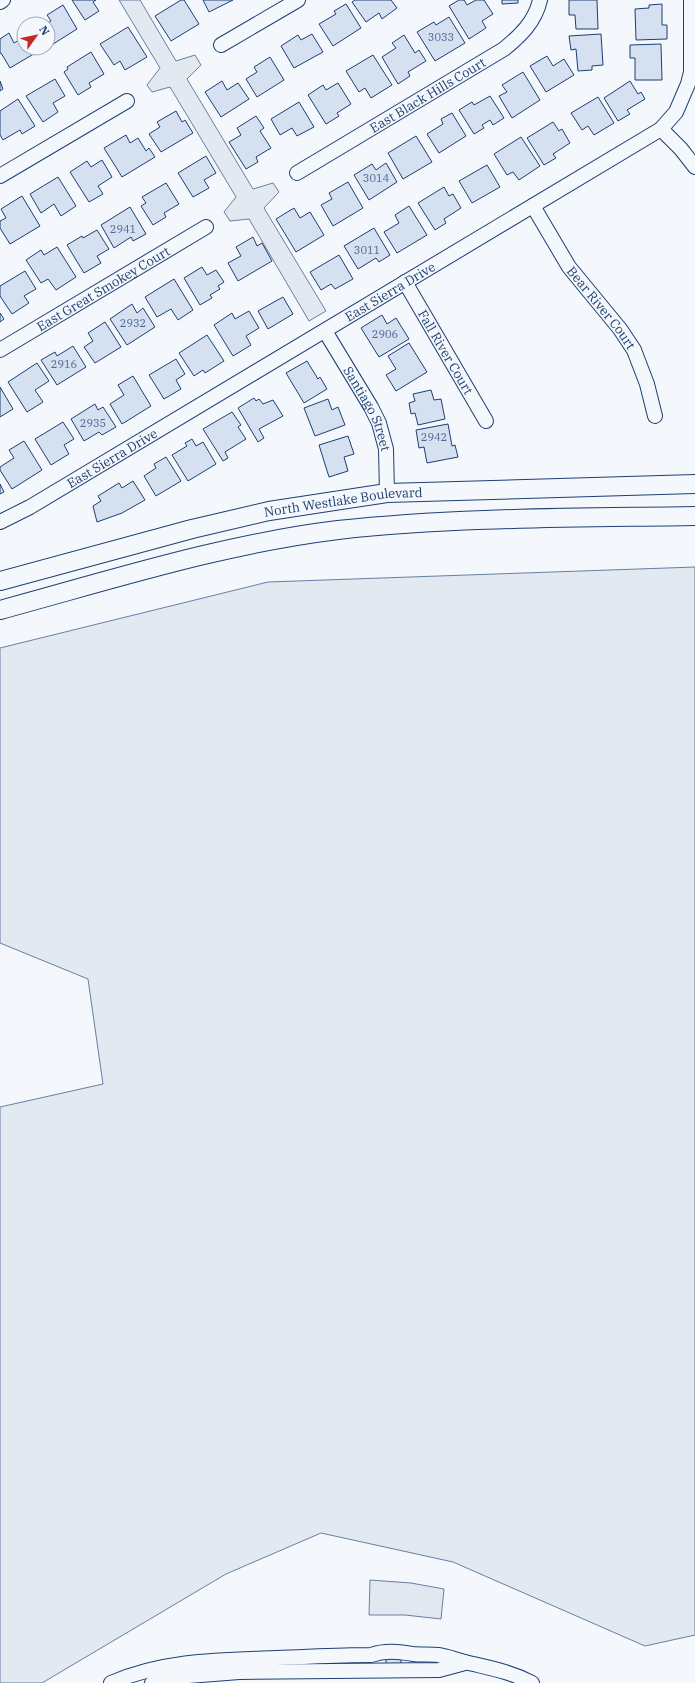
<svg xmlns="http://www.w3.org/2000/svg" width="695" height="1683" viewBox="0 0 695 1683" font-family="'IBM Plex Serif',serif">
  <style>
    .green { fill: #e3e9f0; stroke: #687fa3 }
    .parking { fill: #e3e8f0; stroke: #687fa3 }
    .building { fill: #d5e0f0; stroke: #1d3f73 }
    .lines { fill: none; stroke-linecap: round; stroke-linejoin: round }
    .minor-casing { stroke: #1d3f73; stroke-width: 16 }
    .major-casing { stroke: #1d3f73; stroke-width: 20 }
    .minor { stroke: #f4f7fb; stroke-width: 14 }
    .major { stroke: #f4f7fb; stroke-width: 18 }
    .labels { text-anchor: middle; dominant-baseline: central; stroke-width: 3; stroke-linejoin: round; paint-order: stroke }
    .number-label { font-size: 11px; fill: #4b6792 }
    .street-label { font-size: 13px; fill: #1d3f73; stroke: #f4f7fb }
  </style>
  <rect width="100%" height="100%" fill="#f4f7fb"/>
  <!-- green -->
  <g class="green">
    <path d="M119,0H140L176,61L195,55L201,65L187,79L253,189L273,183L279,192L264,208L326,311L309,321L249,219L230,221L224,212L236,197L170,87L152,92L147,85L160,68Z"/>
    <path d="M695,567V1635L645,1646L453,1562L321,1533L226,1574L42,1683H0V1107L103,1084L88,979L0,943V648L268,582Z"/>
  </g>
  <!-- parking -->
  <path class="parking" d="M370,1580L411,1583L444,1589L441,1619L405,1615H369Z"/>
  <!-- building -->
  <g class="building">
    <path d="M72,0H96L93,2L99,11L85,20Z"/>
    <path d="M181,0H184L199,24L171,41L155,16Z"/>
    <path d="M203,0H233L209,12Z"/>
    <path d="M355,0H391L397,8L382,19L379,13L366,22L352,2Z"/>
    <path d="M459,0H464L467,5L476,0H484L493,14L482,21L486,28L469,39L449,6Z"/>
    <path d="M502,0H518V3L502,4Z"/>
    <path d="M569,0H597L598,29H576L575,15H569Z"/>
    <path d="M346,4L361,28L333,46L319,24L336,14L334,11Z"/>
    <path d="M662,4V25H667V39L636,40L635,9L649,8V5Z"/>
    <path d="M63,5L77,29L50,46L48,43V24H46L51,21L47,15Z"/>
    <path d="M449,17L465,43L435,61L417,32L434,22L436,25Z"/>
    <path d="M128,27L147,57L125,70L120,61L114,65L100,44Z"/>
    <path d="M9,33L14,43L24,37V48H35L37,52L10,68L1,53H0V39Z"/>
    <path d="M312,34L323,52L294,68L281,46L298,35L301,40Z"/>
    <path d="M601,34L603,65L592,66V70L578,71L576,49L571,50L569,36Z"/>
    <path d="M404,35L415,53L419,50L426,61L408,72L410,76L398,84L382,57L396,48L392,43Z"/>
    <path d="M661,44L662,80H635V58H630V45Z"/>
    <path d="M91,52L104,74L89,83L91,87L78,95L64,72L68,69L67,67Z"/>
    <path d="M373,55L392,85L371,98L365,88L359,92L346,71Z"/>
    <path d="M547,56L553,66L564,59L574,75L546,92L530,66Z"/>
    <path d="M270,57L284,80L257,97L246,79L257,72L254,67Z"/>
    <path d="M523,72L540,100L512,118L499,96L507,92L502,85Z"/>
    <path d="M55,79L65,96L53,103L58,112L43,122L26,96Z"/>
    <path d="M0,81L3,89L0,91Z"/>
    <path d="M222,81L227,90L238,83L249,99L221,117L205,92Z"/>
    <path d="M630,81L638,94L641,92L645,99L627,110L630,114L618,121L604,98Z"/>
    <path d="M338,83L351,104L337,113L339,116L326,124L308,95L323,85L326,90Z"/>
    <path d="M490,96L504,118L493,125L490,120L482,125L484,128L474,134L459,110L472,102L474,105Z"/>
    <path d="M598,97L614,123L594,135L588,126L582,130L571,113Z"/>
    <path d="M18,99L35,126L22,134L20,130L3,140L0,135V111Z"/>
    <path d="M299,102L314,127L297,136L292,128L280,135L271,119Z"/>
    <path d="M176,111L182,122L185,120L193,133L161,152L149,134L160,127L157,122Z"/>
    <path d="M452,113L466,136L439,153L427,134L443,124L441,119Z"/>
    <path d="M256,116L264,128L260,131L271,148L256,157L258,162L246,169L229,142L241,135L237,128Z"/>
    <path d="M553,122L559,131L562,129L570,143L553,154L556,158L544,165L527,138Z"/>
    <path d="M126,135L130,143L138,138L146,151L149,148L155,157L122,177L104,148Z"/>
    <path d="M416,136L432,162L403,179L388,153Z"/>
    <path d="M521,137L540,166L519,180L513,172L507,175L494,154Z"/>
    <path d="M206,156L216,173L204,180L209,188L193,197L178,173Z"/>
    <path d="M102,160L112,177L98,186L103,194L89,202L70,172L87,161L91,167Z"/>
    <path d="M386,163L397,182L369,200L354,175L372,164L376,170Z"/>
    <path d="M487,165L500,187L472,203L459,181Z"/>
    <path d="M58,177L76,206L61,216L54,204L41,213L30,194Z"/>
    <path d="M348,182L363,208L333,226L321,205L332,199L329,193Z"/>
    <path d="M166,183L179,204L164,213L166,217L153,225L141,206L146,203L142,197Z"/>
    <path d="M444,187L449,196L453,194L461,208L444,219L446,223L435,230L418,203Z"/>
    <path d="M22,196L40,226L10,244L0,228V221L6,218L1,209Z"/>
    <path d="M409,206L427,235L397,253L384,232L399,223L395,215Z"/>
    <path d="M130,207L146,234L133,241L131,237L114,248L101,225Z"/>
    <path d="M294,208L300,218L310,212L324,235L296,252L276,219Z"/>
    <path d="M374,228L390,255L379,262L376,258L358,269L344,246Z"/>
    <path d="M97,230L109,249L97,256L101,263L84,273L67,245L82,236L83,238Z"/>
    <path d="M253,237L257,246L262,243L272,261L238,281L228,263L241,256L236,247Z"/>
    <path d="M57,247L76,277L56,290L48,279L41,283L26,260L41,250L44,255Z"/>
    <path d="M339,255L353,279L335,289L331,284L321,290L310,272Z"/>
    <path d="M202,267L207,275L216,270L224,282L218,286L220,289L210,295L212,298L200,305L184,278Z"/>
    <path d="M25,271L36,289L24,296L29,303L12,314L0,296V286Z"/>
    <path d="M174,279L193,310L178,320L171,309L157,317L145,297Z"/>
    <path d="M283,297L293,314L268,329L258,311Z"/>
    <path d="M132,304L137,313L143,308L155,327L127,345L110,319Z"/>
    <path d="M249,311L259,328L246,336L251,345L233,356L214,325L232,313L235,319Z"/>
    <path d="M0,313L4,319L0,322Z"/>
    <path d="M382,315L387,324L396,318L409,339L379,357L361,328Z"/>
    <path d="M105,322L121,347L95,363L84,347L93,341L88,333Z"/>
    <path d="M207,335L224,361L205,373L203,370L194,376L179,353Z"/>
    <path d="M409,343L427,372L396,391L386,375L396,369L388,356Z"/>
    <path d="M73,346L86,367L57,385L41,360L55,352L57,356Z"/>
    <path d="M176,359L185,374L176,380L181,389L164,399L149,375Z"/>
    <path d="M307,361L318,379L320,377L327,389L304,403L286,373Z"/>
    <path d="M37,363L49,381L35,390L43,402L27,412L8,382Z"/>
    <path d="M133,376L151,406L122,424L110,404L124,395L118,385Z"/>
    <path d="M0,387L13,409L0,417Z"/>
    <path d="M431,390L434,400L441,399L445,419L418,425L415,413L411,414L409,403L415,401L413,394Z"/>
    <path d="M254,398L256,401L259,399L263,404L273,400L283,416L259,429L264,438L258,442L238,408Z"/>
    <path d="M328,399L332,410L338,407L345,425L315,436L304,408Z"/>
    <path d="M95,404L98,410L103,407L116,427L102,435L99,432L84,441L71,419Z"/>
    <path d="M232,412L241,425L238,427L246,439L225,452L228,458L223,461L203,429Z"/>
    <path d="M63,422L74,439L64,445L69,454L51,465L35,439Z"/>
    <path d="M448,424L452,446L455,445L458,457L427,463L424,447L419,448L416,430Z"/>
    <path d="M348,436L354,454L344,457L348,471L329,477L319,445Z"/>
    <path d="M192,439L196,446L203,442L216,464L188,481L172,455L187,446L185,443Z"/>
    <path d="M24,441L42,470L12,489L0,470V467L14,458L9,450Z"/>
    <path d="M166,457L181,481L156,496L144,476L156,468L154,464Z"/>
    <path d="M133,481L145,500L122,513L97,522L93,506L101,501L98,496L119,483L122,488Z"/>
    <path d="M0,484L4,492L0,494Z"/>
    <path d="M386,1657H401V1668L386,1667Z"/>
  </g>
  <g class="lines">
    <!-- minor casing -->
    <g class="minor-casing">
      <g id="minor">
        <path d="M0,2L3,0"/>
        <path d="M221,45L298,0"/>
        <path d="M661,129L681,149L695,167"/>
        <path id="s1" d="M297,173L504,49C520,36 535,22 540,0"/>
        <path d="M0,176L127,101"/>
        <path id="s2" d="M533,206L569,267L620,329L634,350L647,384L655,416"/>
        <path id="s3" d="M405,282L486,421"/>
        <path id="s4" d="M325,331L371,407L379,423L386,449L387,493"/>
        <path id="s5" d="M0,350L206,227"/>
        <path id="s6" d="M0,522L30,507L661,129L676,112L688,84L691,72V0"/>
        <path d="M111,1683C163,1660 220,1660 276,1658C308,1657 339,1655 371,1655C386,1650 399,1652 413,1654C422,1655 430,1654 438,1655C447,1656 456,1660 465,1662C489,1668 509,1671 532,1683"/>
        <path d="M152,1683L176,1677L239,1672L439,1670L465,1663"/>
      </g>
    </g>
    <!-- major casing -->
    <g class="major-casing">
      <g id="major">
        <path id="s7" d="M0,581L192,529L269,511L387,493L695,484"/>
        <path d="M0,610C111,580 223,544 338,530C456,517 576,518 695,516"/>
      </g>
    </g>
    <!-- minor -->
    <use href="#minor" class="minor"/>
    <!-- major -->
    <use href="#major" class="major"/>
  </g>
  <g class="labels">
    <!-- number labels -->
    <g class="number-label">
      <text x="441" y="37">3033</text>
      <text x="376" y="178">3014</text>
      <text x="123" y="229">2941</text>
      <text x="367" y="250">3011</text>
      <text x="133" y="323">2932</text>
      <text x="385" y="334">2906</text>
      <text x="64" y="364">2916</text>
      <text x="93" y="423">2935</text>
      <text x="434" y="437">2942</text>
    </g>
    <!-- street labels -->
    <g class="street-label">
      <text stroke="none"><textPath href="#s1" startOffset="152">East Black Hills Court</textPath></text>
      <text stroke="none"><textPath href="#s5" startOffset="120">East Great Smokey Court</textPath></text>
      <text stroke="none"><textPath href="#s6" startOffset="453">East Sierra Drive</textPath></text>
      <text stroke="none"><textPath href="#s2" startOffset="123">Bear River Court</textPath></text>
      <text stroke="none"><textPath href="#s3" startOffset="81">Fall River Court</textPath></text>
      <text stroke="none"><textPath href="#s4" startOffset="89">Santiago Street</textPath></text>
      <text stroke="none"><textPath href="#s6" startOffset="129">East Sierra Drive</textPath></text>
      <text stroke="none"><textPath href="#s7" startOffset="353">North Westlake Boulevard</textPath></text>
    </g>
  </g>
  <!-- north arrow -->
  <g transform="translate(36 36) rotate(57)"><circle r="19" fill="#f4f7fb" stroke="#9eadc5"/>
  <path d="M0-3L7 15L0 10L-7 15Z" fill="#c62828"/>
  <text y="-6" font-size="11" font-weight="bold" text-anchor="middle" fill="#1d3f73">N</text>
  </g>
</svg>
